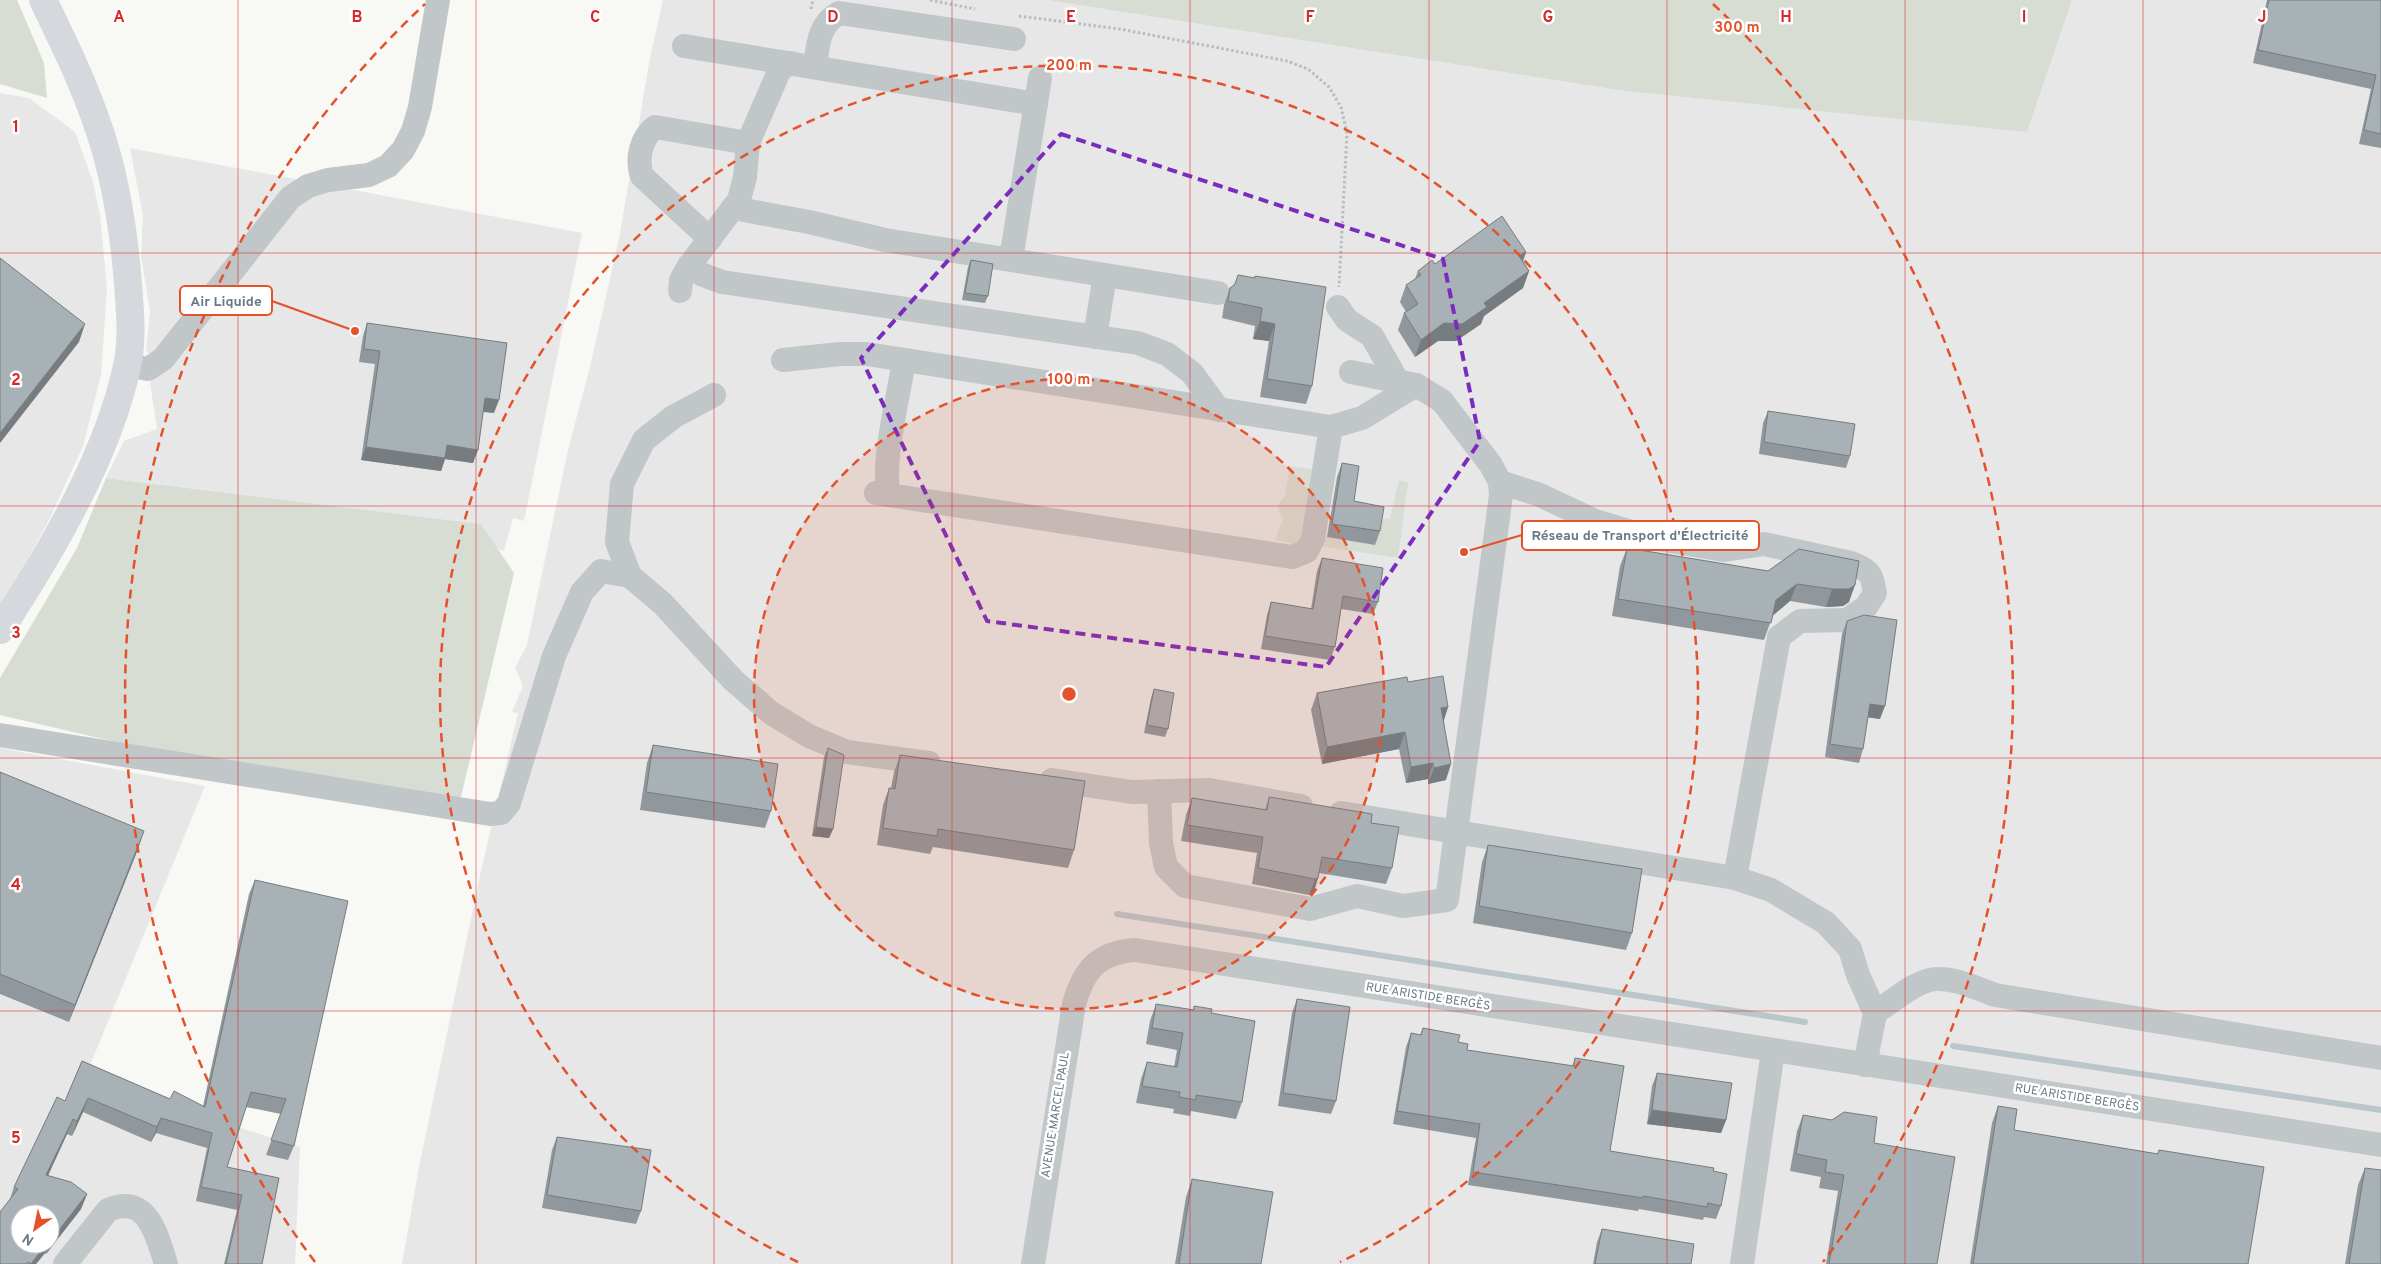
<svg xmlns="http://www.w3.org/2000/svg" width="2381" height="1264" viewBox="0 0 2381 1264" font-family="Overpass,sans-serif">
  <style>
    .built { fill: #e6e7e6; fill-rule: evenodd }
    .green { fill: #d8ddd4 }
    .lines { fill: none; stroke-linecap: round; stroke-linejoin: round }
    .stream { stroke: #b9c6ca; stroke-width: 6 }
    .path { stroke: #b9bdc0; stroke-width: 3; stroke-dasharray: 2.5 2.5; stroke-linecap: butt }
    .minor { stroke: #c1c6c9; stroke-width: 24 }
    .major { stroke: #d5d9dd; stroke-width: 28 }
    .wall { fill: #90989d; fill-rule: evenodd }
    .shaded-wall { fill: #767c7f }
    .building { fill: #a8b1b6; stroke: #767c7f }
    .marked { fill: none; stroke: #7b2cbf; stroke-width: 4; stroke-dasharray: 10 6; stroke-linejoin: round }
    .grid { fill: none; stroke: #d62828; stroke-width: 1; stroke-opacity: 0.55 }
    .ring { fill: none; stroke: #e4512a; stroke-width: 2.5; stroke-dasharray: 9 6 }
    .labels { text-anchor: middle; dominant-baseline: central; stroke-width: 5; stroke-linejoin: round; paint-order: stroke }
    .street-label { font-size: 12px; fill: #677986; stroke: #fff }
    .grid-label { font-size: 16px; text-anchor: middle; font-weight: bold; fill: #d62828; stroke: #fff; stroke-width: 5; stroke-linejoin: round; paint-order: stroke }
    .centre { fill: #e4512a; stroke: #fff; stroke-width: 2.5 }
    .ring-label { font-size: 15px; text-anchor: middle; font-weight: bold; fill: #e4512a; stroke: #fff; stroke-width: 5; stroke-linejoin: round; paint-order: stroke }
    .leader { fill: none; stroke: #e4512a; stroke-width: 2 }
    .callout-dot { fill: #e4512a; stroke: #fff; stroke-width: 2 }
    .callout { fill: #fff; stroke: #e4512a; stroke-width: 2 }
    .callout-label { font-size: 14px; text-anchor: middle; font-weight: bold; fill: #677986 }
  </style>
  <rect width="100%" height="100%" fill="#f8f8f5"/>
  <!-- built -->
  <g class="built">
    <path d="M663,0H1047L1624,91L2027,131L2072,0H2381V1264H402L419,1167L481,871L518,713L512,712L523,686L515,668L527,645L568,450L590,367L619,239L650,58Z"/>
    <path d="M0,93L29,98L75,132L93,182L100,215L107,289L101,375L83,446L48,522L0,610Z"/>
    <path d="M130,148L582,233L524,521L513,518L504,551L496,548L481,524L106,478L124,441L157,429L150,382L169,368L163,359L146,352L150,311L141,256L143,216Z"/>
    <path d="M0,748L205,786L86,1075L169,1105L300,1147L295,1264H0ZM20,1214H50V1244H20Z"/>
  </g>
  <!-- green -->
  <g class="green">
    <path d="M0,0H17L44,63L47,98L0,84Z"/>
    <path d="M1047,0H2072L2027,132L1624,91Z"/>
    <path d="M1290,466L1318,470L1310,532L1299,545L1275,540L1283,519L1277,506L1285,496Z"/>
    <path d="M106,478L481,524L514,573L460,801L172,755L0,715V678L77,548Z"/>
    <path d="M1399,480L1408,483L1398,558L1319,546V536L1375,545L1380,520L1390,518Z"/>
  </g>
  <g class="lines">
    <!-- stream -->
    <g class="stream">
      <path d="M1117,914L1805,1022"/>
      <path d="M1953,1046L2381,1110"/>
    </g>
    <!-- path -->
    <g class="path">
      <path d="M930,0L975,9"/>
      <path d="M811,9L813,0"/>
      <path d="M1019,16L1120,29L1287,61L1308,69L1329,87L1341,107L1347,133L1339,287"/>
    </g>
    <!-- minor -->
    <g class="minor">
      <path d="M684,46L1036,104"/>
      <path d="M815,67C818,45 818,25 839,13L1014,39"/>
      <path d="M733,208L809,222L885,240L1218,293"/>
      <path d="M710,239L642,176C636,159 641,138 655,127L748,143"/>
      <path d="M1011,259L1040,78"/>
      <path d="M689,266L701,274L722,282L1138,343L1167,354L1192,373L1219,410"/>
      <path d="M680,291L681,280L689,266L739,200L745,177L748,143L780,69L791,63"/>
      <path d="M1338,307L1347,320L1372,336L1398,382"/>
      <path d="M1095,337L1105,275"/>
      <path d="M783,360L840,354H867L1331,427L1362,418L1416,385"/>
      <path d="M127,365L148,369L163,359L290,198L308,186L328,180L369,175L388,166L403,150L413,131L420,107L438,0"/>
      <path d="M1500,482L1540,495L1595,521L1652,538L1724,550L1764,544L1851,563C1870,570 1872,574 1875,593L1866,607L1847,620L1800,621L1779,637L1735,878"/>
      <path d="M876,493L1292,557L1307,551L1313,539L1331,427"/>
      <path d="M889,495C881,463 899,395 904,360"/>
      <path d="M630,576L617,542L622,484L644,440L673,417L714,395"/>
      <path d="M0,735L490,814L501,813L509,803L554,656L582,592L601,571L630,576L663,604L733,680L771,713L809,736L847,752L929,763"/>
      <path d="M1052,780L1132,792L1209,790L1301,806"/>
      <path d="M1159,791L1161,843L1166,867L1185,886L1310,909L1357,896L1403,906L1447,900L1501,495L1500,482L1491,465L1442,401L1416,385L1351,372"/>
      <path d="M1341,813L1735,878L1771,890L1826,923L1850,949L1858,975L1875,1013L1865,1065"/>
      <path d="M1875,1013C1930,974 1931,969 1995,995L2381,1058"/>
      <path d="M65,1264L108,1210C148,1193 157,1236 166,1264"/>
      <path d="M1033,1264L1074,1004C1084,969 1098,953 1135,950L2381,1145"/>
      <path d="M1742,1264L1773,1051"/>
    </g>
    <!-- major -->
    <path class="major" d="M0,630C50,554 108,456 127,366C133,339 130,311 128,284C124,233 116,180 100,132C85,86 64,43 43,0"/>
  </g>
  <!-- wall -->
  <g class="wall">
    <path d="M2267,0H2381V148L2359,144L2371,89L2253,63Z"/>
    <path d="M1526,252L1523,261L1529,271L1523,288L1484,316L1481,324L1456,341H1438L1415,357L1398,330L1404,313L1406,312L1400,302L1406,285L1415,279L1418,271L1435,264Z"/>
    <path d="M971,260L988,296L985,303L962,300L968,267Z"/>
    <path d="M1238,275L1254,278L1255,276L1312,386L1306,404L1260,397L1269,341L1253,339L1255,326L1222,318L1224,305L1230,288L1234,285Z"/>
    <path d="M367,323L494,413L483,412L473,463L445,459L441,471L361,460L375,364L359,362L363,336Z"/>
    <path d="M1768,411L1850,456L1846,468L1759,454L1763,423Z"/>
    <path d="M1342,463L1354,501L1380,531L1375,545L1327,537L1337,477Z"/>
    <path d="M1627,548L1768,571L1799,549L1849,602L1843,606L1826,607L1790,601L1773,615L1764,640L1612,616L1620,566Z"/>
    <path d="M1322,558L1378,602L1373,614L1341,609L1335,647L1330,660L1261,649L1267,615L1271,602L1311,609L1317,571Z"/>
    <path d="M1847,621L1880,719L1868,717L1863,749L1859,763L1825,757L1842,634Z"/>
    <path d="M1408,682L1448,707L1444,720L1446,780L1428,784V779L1406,783L1399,749L1322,764L1311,710L1317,693Z"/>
    <path d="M1154,689L1168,729L1165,737L1144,733L1151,698Z"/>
    <path d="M653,745L771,811L765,828L640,810L647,763Z"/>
    <path d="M828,748L833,829L829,838L812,836L824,757Z"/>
    <path d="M900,755L1074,850L1068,868L933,847L930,854L877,845L883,805L889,788H891L894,772Z"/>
    <path d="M0,772L138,849L69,1022L0,994Z"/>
    <path d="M1269,797L1371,823L1392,868L1386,884L1319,873L1318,878L1313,894L1309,895L1252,884L1257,853L1181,841L1186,815L1192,798L1265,810Z"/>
    <path d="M1488,845L1632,933L1626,950L1473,923L1482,862Z"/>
    <path d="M255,880L294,1146L288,1160L266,1155L281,1114L246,1107L227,1167L279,1178L262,1264H224L237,1210L196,1201L207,1148L156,1133L151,1142L83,1112L72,1136L67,1134L48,1176L87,1194L81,1209L46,1254L45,1253L36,1264H0L10,1199L14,1187L65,1101L82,1061L170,1099L203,1106L249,894ZM50,1214V1244H20Z"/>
    <path d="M1297,999L1336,1101L1331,1114L1278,1106L1292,1013Z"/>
    <path d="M1156,1004L1193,1010L1194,1006L1211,1013L1242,1102L1236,1119L1191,1111L1190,1116L1173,1113L1174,1109L1136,1103L1141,1079L1147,1062L1174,1067L1177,1050L1146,1044L1150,1021Z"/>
    <path d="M1423,1028L1458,1042L1467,1050L1572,1066L1575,1058L1610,1151L1713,1171L1721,1206L1716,1219L1704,1217L1703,1220L1639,1209L1638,1211L1468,1185L1476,1138L1393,1124L1406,1047L1411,1033L1420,1035Z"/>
    <path d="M1657,1073L1726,1120L1721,1133L1647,1124L1652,1086Z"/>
    <path d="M1998,1106L2014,1130L2157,1154L2159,1150L2248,1264H1970L1992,1123Z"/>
    <path d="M1803,1115L1874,1143L1937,1264H1826L1838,1191L1819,1188L1821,1177L1790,1171L1797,1131Z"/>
    <path d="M557,1137L641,1211L636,1224L542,1208L552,1150Z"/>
    <path d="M2365,1168L2381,1264H2345L2358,1185Z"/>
    <path d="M1192,1179L1261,1264H1175L1186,1197Z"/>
    <path d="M1602,1229L1691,1264H1593L1597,1242Z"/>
  </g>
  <!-- shaded-wall -->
  <g class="shaded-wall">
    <path d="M1526,252L1520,270L1519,256Z"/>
    <path d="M1529,271L1523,288L1484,316L1481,324L1456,341H1438L1415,357L1421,340L1444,323L1484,303Z"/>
    <path d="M1260,321L1275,324L1269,341L1253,339Z"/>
    <path d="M85,324L79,342L0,443V433Z"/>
    <path d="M485,398L499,400L494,413L480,411Z"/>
    <path d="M447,445L478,450L473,463L445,459L441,471L361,460L366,447Z"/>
    <path d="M1797,584L1790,601L1770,618L1776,600Z"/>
    <path d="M1855,585L1849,602L1843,606L1826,607L1832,589Z"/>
    <path d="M1870,704L1885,706L1880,719L1865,717Z"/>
    <path d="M1448,707L1443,723L1441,708Z"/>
    <path d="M1405,732L1399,749L1322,764L1327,747Z"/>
    <path d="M1433,763L1428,779L1406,783L1411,767Z"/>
    <path d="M1451,764L1446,780L1428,784L1434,768Z"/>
    <path d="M816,827L833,829L829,838L812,836Z"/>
    <path d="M144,831L138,849L69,1022L75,1005Z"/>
    <path d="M1318,878L1313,894L1309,895L1315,879Z"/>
    <path d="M88,1098L83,1112L72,1136L77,1121Z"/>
    <path d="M1652,1110L1726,1120L1721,1133L1647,1124Z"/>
    <path d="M161,1118L156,1133L151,1142L157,1127Z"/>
    <path d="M73,1119L67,1134L41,1190L46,1175Z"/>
    <path d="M87,1194L81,1209L46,1254L52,1239Z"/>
    <path d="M46,1244H48L45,1253L36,1264H31Z"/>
  </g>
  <!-- building -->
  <g class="building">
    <path d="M2269,0H2381V134L2364,130L2376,75L2258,50Z"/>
    <path d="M1502,216L1526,252L1519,256L1529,271L1484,303L1487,307L1462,324L1444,323L1421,340L1404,313L1418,304L1406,285L1421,275L1418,271L1432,260L1435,264Z"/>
    <path d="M0,258L85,324L0,433Z"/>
    <path d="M971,260L993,264L988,296L965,293Z"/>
    <path d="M1238,275L1255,278V276L1326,287L1312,386L1267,379L1275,324L1260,321L1262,308L1228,301L1230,288L1235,284Z"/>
    <path d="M367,323L507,343L499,400L485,398L478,450L447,445L445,458L366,447L380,351L364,349Z"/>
    <path d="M1768,411L1855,424L1850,456L1764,442Z"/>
    <path d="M1342,463L1359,466L1354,501L1384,507L1380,531L1332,524Z"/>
    <path d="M1627,548L1768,571L1799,549L1859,561L1855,585L1849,589H1832L1797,584L1776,600L1771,623L1618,599Z"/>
    <path d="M1322,558L1383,568L1378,602L1343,596L1335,647L1265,636L1271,602L1313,609Z"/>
    <path d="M1864,615L1897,620L1885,706L1870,704L1863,749L1830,744L1847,621Z"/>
    <path d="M1443,676L1448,707L1441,708L1451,764L1434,768L1433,763L1411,767L1405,732L1327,747L1317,693L1407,677L1408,682Z"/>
    <path d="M1154,689L1174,693L1168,729L1147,725Z"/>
    <path d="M653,745L778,764L771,811L646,792Z"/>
    <path d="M828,748L844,755L833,829L816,827Z"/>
    <path d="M900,755L1085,781L1074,850L938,829L937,836L883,828L889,788L895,789Z"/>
    <path d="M0,772L144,831L75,1005L0,974Z"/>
    <path d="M1269,797L1372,814L1371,823L1399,827L1392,868L1322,857L1318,878L1315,879L1258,868L1263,837L1187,825L1192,798L1267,810Z"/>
    <path d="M1488,845L1642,869L1632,933L1479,906Z"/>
    <path d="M255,880L348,901L294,1146L271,1140L286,1099L251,1092L227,1167L279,1178L262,1264H226L242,1195L201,1187L212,1133L161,1118L157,1127L88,1098L77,1121L73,1119L46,1175L71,1182L87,1194L52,1239L50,1238V1214H20V1244H46L31,1264L28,1262L26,1264H0V1212L18,1189L14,1187L57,1097L65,1101L82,1061L170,1099L174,1091L205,1107Z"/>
    <path d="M1297,999L1350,1007L1336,1101L1283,1093Z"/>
    <path d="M1156,1004L1194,1010V1006L1212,1009L1211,1013L1255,1021L1242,1102L1196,1095V1100L1179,1097L1180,1092L1142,1086L1147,1062L1177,1067L1183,1033L1152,1028Z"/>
    <path d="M1423,1028L1460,1035L1458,1042L1468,1044L1467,1050L1574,1066L1575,1058L1624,1066L1610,1151L1714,1168L1713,1171L1727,1174L1721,1206L1708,1203L1707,1207L1643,1196V1198L1473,1172L1480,1124L1397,1111L1411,1033L1421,1035Z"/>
    <path d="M1657,1073L1732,1083L1726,1120L1652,1110Z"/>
    <path d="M1998,1106L2017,1109L2014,1130L2158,1154L2159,1150L2264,1167L2248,1264H1973Z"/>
    <path d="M1844,1112L1877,1117L1874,1143L1955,1157L1937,1264H1829L1844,1175L1825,1172L1827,1160L1796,1154L1803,1115L1832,1120Z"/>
    <path d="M557,1137L651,1150L641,1211L547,1195Z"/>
    <path d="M2365,1168L2381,1170V1264H2349Z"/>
    <path d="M1192,1179L1273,1192L1261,1264H1179Z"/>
    <path d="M1602,1229L1694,1244L1691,1264H1595Z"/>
  </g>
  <!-- marked area -->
  <path class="marked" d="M1061,134L1443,259L1480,441L1326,667L987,621L861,358Z"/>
  <!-- grid -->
  <path class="grid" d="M238,0V1264M476,0V1264M714,0V1264M952,0V1264M1190,0V1264M1429,0V1264M1667,0V1264M1905,0V1264M2143,0V1264M0,253H2381M0,506H2381M0,758H2381M0,1011H2381"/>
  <!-- distance rings -->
  <circle cx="1069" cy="694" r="315" fill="#e4512a" fill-opacity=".12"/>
  <g class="ring">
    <circle cx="1069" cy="694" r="315"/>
    <path d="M798 1262A629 629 0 1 1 1340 1262"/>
    <path d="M315 1262A944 944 0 0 1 425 4M1713 4A944 944 0 0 1 1823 1262"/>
  </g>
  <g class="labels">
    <!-- street labels -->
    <g class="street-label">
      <text transform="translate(1428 997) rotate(9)">RUE ARISTIDE BERGÈS</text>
      <text transform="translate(2077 1098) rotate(9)">RUE ARISTIDE BERGÈS</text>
      <text transform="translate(1056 1115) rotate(-81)">AVENUE MARCEL PAUL</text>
    </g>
  </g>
  <g class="grid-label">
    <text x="119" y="22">A</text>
    <text x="357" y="22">B</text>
    <text x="595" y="22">C</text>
    <text x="833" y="22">D</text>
    <text x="1071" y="22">E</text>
    <text x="1310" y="22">F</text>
    <text x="1548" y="22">G</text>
    <text x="1786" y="22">H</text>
    <text x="2024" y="22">I</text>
    <text x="2262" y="22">J</text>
    <text x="16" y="132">1</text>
    <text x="16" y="385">2</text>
    <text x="16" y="638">3</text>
    <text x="16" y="890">4</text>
    <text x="16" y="1143">5</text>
  </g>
  <circle cx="1069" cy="694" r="8" class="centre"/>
  <g class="ring-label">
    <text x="1737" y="32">300 m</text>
    <text x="1069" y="70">200 m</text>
    <text x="1069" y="384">100 m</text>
  </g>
  <!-- callouts -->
  <path class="leader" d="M355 331L272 301M1464 552L1522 535"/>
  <g class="callout-dot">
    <circle cx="355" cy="331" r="5"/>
    <circle cx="1464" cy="552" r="5"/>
  </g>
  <g class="callout">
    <rect x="180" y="286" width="92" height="29" rx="5"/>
    <rect x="1522" y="521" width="237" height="29" rx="5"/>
  </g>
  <g class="callout-label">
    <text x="226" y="306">Air Liquide</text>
    <text x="1640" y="540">Réseau de Transport d'Électricité</text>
  </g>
  <!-- north arrow -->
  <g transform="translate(35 1229) rotate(213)"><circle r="24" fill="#ffffff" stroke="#c2c9cf"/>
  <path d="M0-4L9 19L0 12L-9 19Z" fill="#e4512a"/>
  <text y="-8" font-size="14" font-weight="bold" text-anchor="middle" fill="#677986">N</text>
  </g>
</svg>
